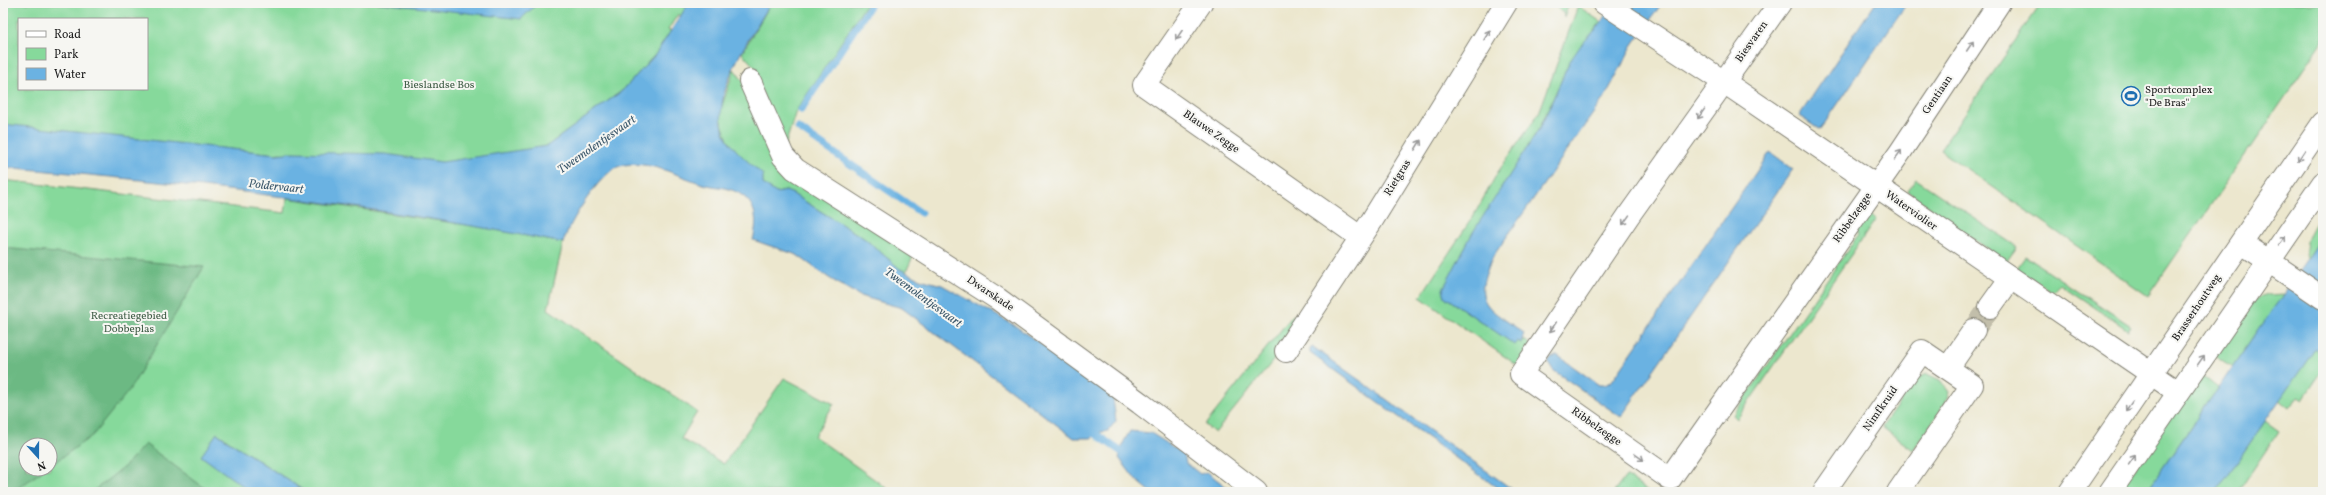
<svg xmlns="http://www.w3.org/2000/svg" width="2326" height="495" viewBox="0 0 2326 495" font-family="Vollkorn,serif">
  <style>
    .green { fill: #86d99b; stroke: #517a5c; fill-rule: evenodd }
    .forest { fill: #6cb983; stroke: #446a50 }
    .water { fill: #6bb2e2; stroke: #44677f }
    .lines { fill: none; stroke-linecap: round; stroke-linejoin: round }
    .stream { stroke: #6bb2e2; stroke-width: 7 }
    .minor-tunnel { stroke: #c2beaa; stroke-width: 22; stroke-dasharray: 22 11; stroke-linecap: butt }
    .minor-casing { stroke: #848275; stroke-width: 24 }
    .major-casing { stroke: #848275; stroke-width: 24 }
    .minor { stroke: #fff; stroke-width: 22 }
    .major { stroke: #fff; stroke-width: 22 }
    .oneway { stroke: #999 }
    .labels { text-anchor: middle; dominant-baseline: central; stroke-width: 4; stroke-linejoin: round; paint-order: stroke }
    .street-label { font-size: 11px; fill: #1c1c1c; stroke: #f6f6f2 }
    .park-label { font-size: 11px; fill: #415e48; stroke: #f6f6f2 }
    .poi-label { font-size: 11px; fill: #1c1c1c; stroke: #f6f6f2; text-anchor: start }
    .water-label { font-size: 12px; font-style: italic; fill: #3c586b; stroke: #f6f6f2 }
  </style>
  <rect width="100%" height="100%" fill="#f6f6f2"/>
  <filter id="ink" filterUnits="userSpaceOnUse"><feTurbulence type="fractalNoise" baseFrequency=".025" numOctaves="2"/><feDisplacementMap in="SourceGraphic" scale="8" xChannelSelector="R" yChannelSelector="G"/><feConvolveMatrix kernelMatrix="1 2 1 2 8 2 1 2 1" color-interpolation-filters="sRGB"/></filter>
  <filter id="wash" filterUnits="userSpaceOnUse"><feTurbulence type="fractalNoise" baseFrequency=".012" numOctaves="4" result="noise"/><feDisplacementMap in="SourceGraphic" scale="16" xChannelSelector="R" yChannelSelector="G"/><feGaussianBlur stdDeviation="0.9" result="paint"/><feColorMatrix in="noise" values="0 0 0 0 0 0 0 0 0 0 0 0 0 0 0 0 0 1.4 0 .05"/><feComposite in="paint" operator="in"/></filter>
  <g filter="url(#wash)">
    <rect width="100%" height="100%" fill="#ece7ce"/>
    <!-- green -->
    <g class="green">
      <path d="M3,3H689L681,16L678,14L668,30L671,31L655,55L623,90L547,146L449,169L278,153L277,154L3,126ZM19,19H147V89H19Z"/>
      <path d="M771,3H867L796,111L785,146L757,81L758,71L742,53Z"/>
      <path d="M1550,3H1569L1564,18L1563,12Z"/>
      <path d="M2041,3H2323V42L2148,296L1940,150Z"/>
      <path d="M1578,6L1601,22L1570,61L1541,125L1513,170L1445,297L1515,344L1518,341L1521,343L1523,339L1531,345L1518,366L1420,297L1474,215L1498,172L1539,113Z"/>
      <path d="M734,69L743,81L775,156L913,256L906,272L900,269L865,239L793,194L786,191L776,193L763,184L728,140L723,127L720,112Z"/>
      <path d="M1916,179L2017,247L2006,262L1907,191Z"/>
      <path d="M3,180L285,213L287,198L481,227L563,243L548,309L697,412L681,439L724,464L784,378L834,404L814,436L892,492H306L217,433L202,456L253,492H3ZM26,445H50V469H26Z"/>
      <path d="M2323,212V237L2307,260C2303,240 2312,229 2323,212Z"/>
      <path d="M1867,214L1876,219L1737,419L1733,415L1858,235L1854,230Z"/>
      <path d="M2025,256L2131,326L2128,330L2060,284L2052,292L2016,268Z"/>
      <path d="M2284,294L2232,368L2213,355L2249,303L2266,295Z"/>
      <path d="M1293,315L1299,320L1276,357L1215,433L1205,425Z"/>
      <path d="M2315,349L2321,353L2323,349V370L2303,399L2298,396L2289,408L2279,400Z"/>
      <path d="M1927,374L1940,380L1949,392L1945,404L1913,450L1882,427L1916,379Z"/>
      <path d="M2200,374L2218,388L2146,492H2118Z"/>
      <path d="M2265,421L2279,431L2238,492H2216Z"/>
      <path d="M1626,476L1649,492H1614Z"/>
    </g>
    <!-- forest -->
    <g class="forest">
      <path d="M3,248L204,267L130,389L93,435L50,466V445H26V469H45L13,492H3Z"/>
      <path d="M145,444L210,492H92L125,466Z"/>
    </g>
    <!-- water -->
    <g class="water">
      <path d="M380,3H538L521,19Z"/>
      <path d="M689,3H771C751,36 704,101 728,140C737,153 751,164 763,175V184L776,193L786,191L793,194L865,239L900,269L920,279L942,285L1014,325L1079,371L1109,393L1113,399L1116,421L1108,431L1101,432L1091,438H1074L902,308L860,296L829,278L797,255L753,240C757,224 758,207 743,196C731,186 714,188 700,183C676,175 646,159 620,166C601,171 568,224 563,243C378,206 190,183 3,167V124L277,154L293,152L385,154L442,162L547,146L623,90L655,55Z"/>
      <path d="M1613,3H1662L1632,46L1606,95L1494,255C1470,304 1486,306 1524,333L1521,343L1518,341L1515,345L1445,297L1443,289L1473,232L1541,126L1570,61L1581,45L1598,27Z"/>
      <path d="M1875,3H1907L1820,130L1799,116Z"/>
      <path d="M1770,152L1793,169L1621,417L1553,370L1548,362L1551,358L1557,355L1599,385H1605L1612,381Z"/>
      <path d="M2323,237V337L2321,340L2323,349L2321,353L2315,349L2216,492H2146Z"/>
      <path d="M1313,347L1315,350L1316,349L1516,492H1503L1310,353V349Z"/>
      <path d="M1130,431L1151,433L1184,454L1186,463L1200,474L1207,472L1233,492H1151L1135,479L1119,458L1124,441Z"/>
      <path d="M217,433L221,436L306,492H251L201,456Z"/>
    </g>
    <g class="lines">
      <!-- stream -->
      <g class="stream">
        <path d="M801,110L872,3"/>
        <path d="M798,128L921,213"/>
        <path d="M1090,430L1129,457"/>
      </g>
    </g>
  </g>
  <g filter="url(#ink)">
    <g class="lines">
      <!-- minor-tunnel -->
      <path class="minor-tunnel" d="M1974,330L1990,307"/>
      <!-- minor casing -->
      <g class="minor-casing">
        <g id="minor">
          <path d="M1201,3L1144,85L1360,237"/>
          <path d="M1604,3L1724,82L2178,392"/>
          <path d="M1780,3L1629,215L1521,374L1670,479L1901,151L1999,3"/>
          <path d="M750,81L783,156L795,169L998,299L1140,403L1256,492"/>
          <path d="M2242,243L2323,298"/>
          <path d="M1990,307L2010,279"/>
          <path d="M1286,351L1371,222L1506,3"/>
          <path d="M1948,368L1974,330"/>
          <path d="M1827,492L1825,490L1922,351L1972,385L1898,492"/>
        </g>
      </g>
      <!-- major casing -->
      <g class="major-casing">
        <g id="major">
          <path d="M2070,492L2323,123"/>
          <path d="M2110,492L2323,183"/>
        </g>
      </g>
      <!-- minor -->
      <use href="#minor" class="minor"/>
      <!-- major -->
      <use href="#major" class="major"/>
    </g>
    <!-- one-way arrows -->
    <defs><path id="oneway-shaft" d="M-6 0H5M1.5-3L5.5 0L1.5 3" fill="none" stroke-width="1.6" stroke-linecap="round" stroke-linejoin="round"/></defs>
    <g class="oneway">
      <use href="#oneway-shaft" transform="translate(1179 35) rotate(124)"/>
      <use href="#oneway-shaft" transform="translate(1487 35) rotate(-58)"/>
      <use href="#oneway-shaft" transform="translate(1970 46) rotate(-56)"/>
      <use href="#oneway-shaft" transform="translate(1701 114) rotate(125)"/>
      <use href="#oneway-shaft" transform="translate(1418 145) rotate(-58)"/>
      <use href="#oneway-shaft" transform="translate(1898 155) rotate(-55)"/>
      <use href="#oneway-shaft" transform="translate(2301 156) rotate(124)"/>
      <use href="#oneway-shaft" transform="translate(1626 220) rotate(125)"/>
      <use href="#oneway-shaft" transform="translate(2282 241) rotate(-55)"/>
      <use href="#oneway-shaft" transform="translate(1553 327) rotate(124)"/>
      <use href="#oneway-shaft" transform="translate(2201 360) rotate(-55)"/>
      <use href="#oneway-shaft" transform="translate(2129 406) rotate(125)"/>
      <use href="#oneway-shaft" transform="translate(1639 457) rotate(35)"/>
      <use href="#oneway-shaft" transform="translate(2132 460) rotate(-55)"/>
    </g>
  </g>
  <!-- icons -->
  <defs>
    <g id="stadium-ring" transform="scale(1)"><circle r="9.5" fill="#f6f6f2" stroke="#1f6fb2" stroke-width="1.5"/><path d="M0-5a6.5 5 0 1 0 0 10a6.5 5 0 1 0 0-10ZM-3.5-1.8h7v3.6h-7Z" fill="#1f6fb2"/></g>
  </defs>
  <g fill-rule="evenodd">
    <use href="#stadium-ring" x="2131" y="96"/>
  </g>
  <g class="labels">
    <!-- street labels -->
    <g class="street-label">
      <text transform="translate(1752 42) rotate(-55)">Biesvaren</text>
      <text transform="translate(1938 95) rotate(-56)">Gentiaan</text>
      <text transform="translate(1211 132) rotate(35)">Blauwe Zegge</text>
      <text transform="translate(1398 178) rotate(-58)">Rietgras</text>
      <text transform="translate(1911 211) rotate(35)">Waterviolier</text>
      <text transform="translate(1853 218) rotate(-55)">Ribbelzegge</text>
      <text transform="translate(990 294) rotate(34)">Dwarskade</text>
      <text transform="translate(2197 308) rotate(-56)">Brasserhoutweg</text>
      <text transform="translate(1881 409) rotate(-55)">Nimfkruid</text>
      <text transform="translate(1596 427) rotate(35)">Ribbelzegge</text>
    </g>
    <!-- park labels -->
    <g class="park-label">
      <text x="439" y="85">Bieslandse Bos</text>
      <text x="129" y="316">Recreatiegebied<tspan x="129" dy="13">Dobbeplas</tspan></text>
    </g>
    <!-- poi labels -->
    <g class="poi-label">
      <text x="2145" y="90">Sportcomplex<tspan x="2145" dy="13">"De Bras"</tspan></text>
    </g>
    <!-- water labels -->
    <g class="water-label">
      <text transform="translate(597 145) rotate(-35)">Tweemolentjesvaart</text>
      <text transform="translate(276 187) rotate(6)">Poldervaart</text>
      <text transform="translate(923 298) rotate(36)">Tweemolentjesvaart</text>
    </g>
  </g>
  <!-- margin -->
  <rect width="2326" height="495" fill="none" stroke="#f6f6f2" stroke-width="16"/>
  <!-- legend -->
  <rect x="18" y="18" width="130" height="72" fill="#f6f6f2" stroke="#9f9f9c"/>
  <rect x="26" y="31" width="20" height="6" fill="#ffffff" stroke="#9f9f9c"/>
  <text x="54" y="38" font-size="12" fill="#1c1c1c">Road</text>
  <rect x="26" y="48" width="20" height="12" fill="#86d99b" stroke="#9f9f9c"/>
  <text x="54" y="58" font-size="12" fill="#1c1c1c">Park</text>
  <rect x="26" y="68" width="20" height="12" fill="#6bb2e2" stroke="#9f9f9c"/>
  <text x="54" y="78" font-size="12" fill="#1c1c1c">Water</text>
  <!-- north arrow -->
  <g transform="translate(38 457) rotate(159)"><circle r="19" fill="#f6f6f2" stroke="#9f9f9c"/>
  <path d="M0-3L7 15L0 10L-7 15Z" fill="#1f6fb2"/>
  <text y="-6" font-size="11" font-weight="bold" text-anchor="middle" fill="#1c1c1c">N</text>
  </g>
</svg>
